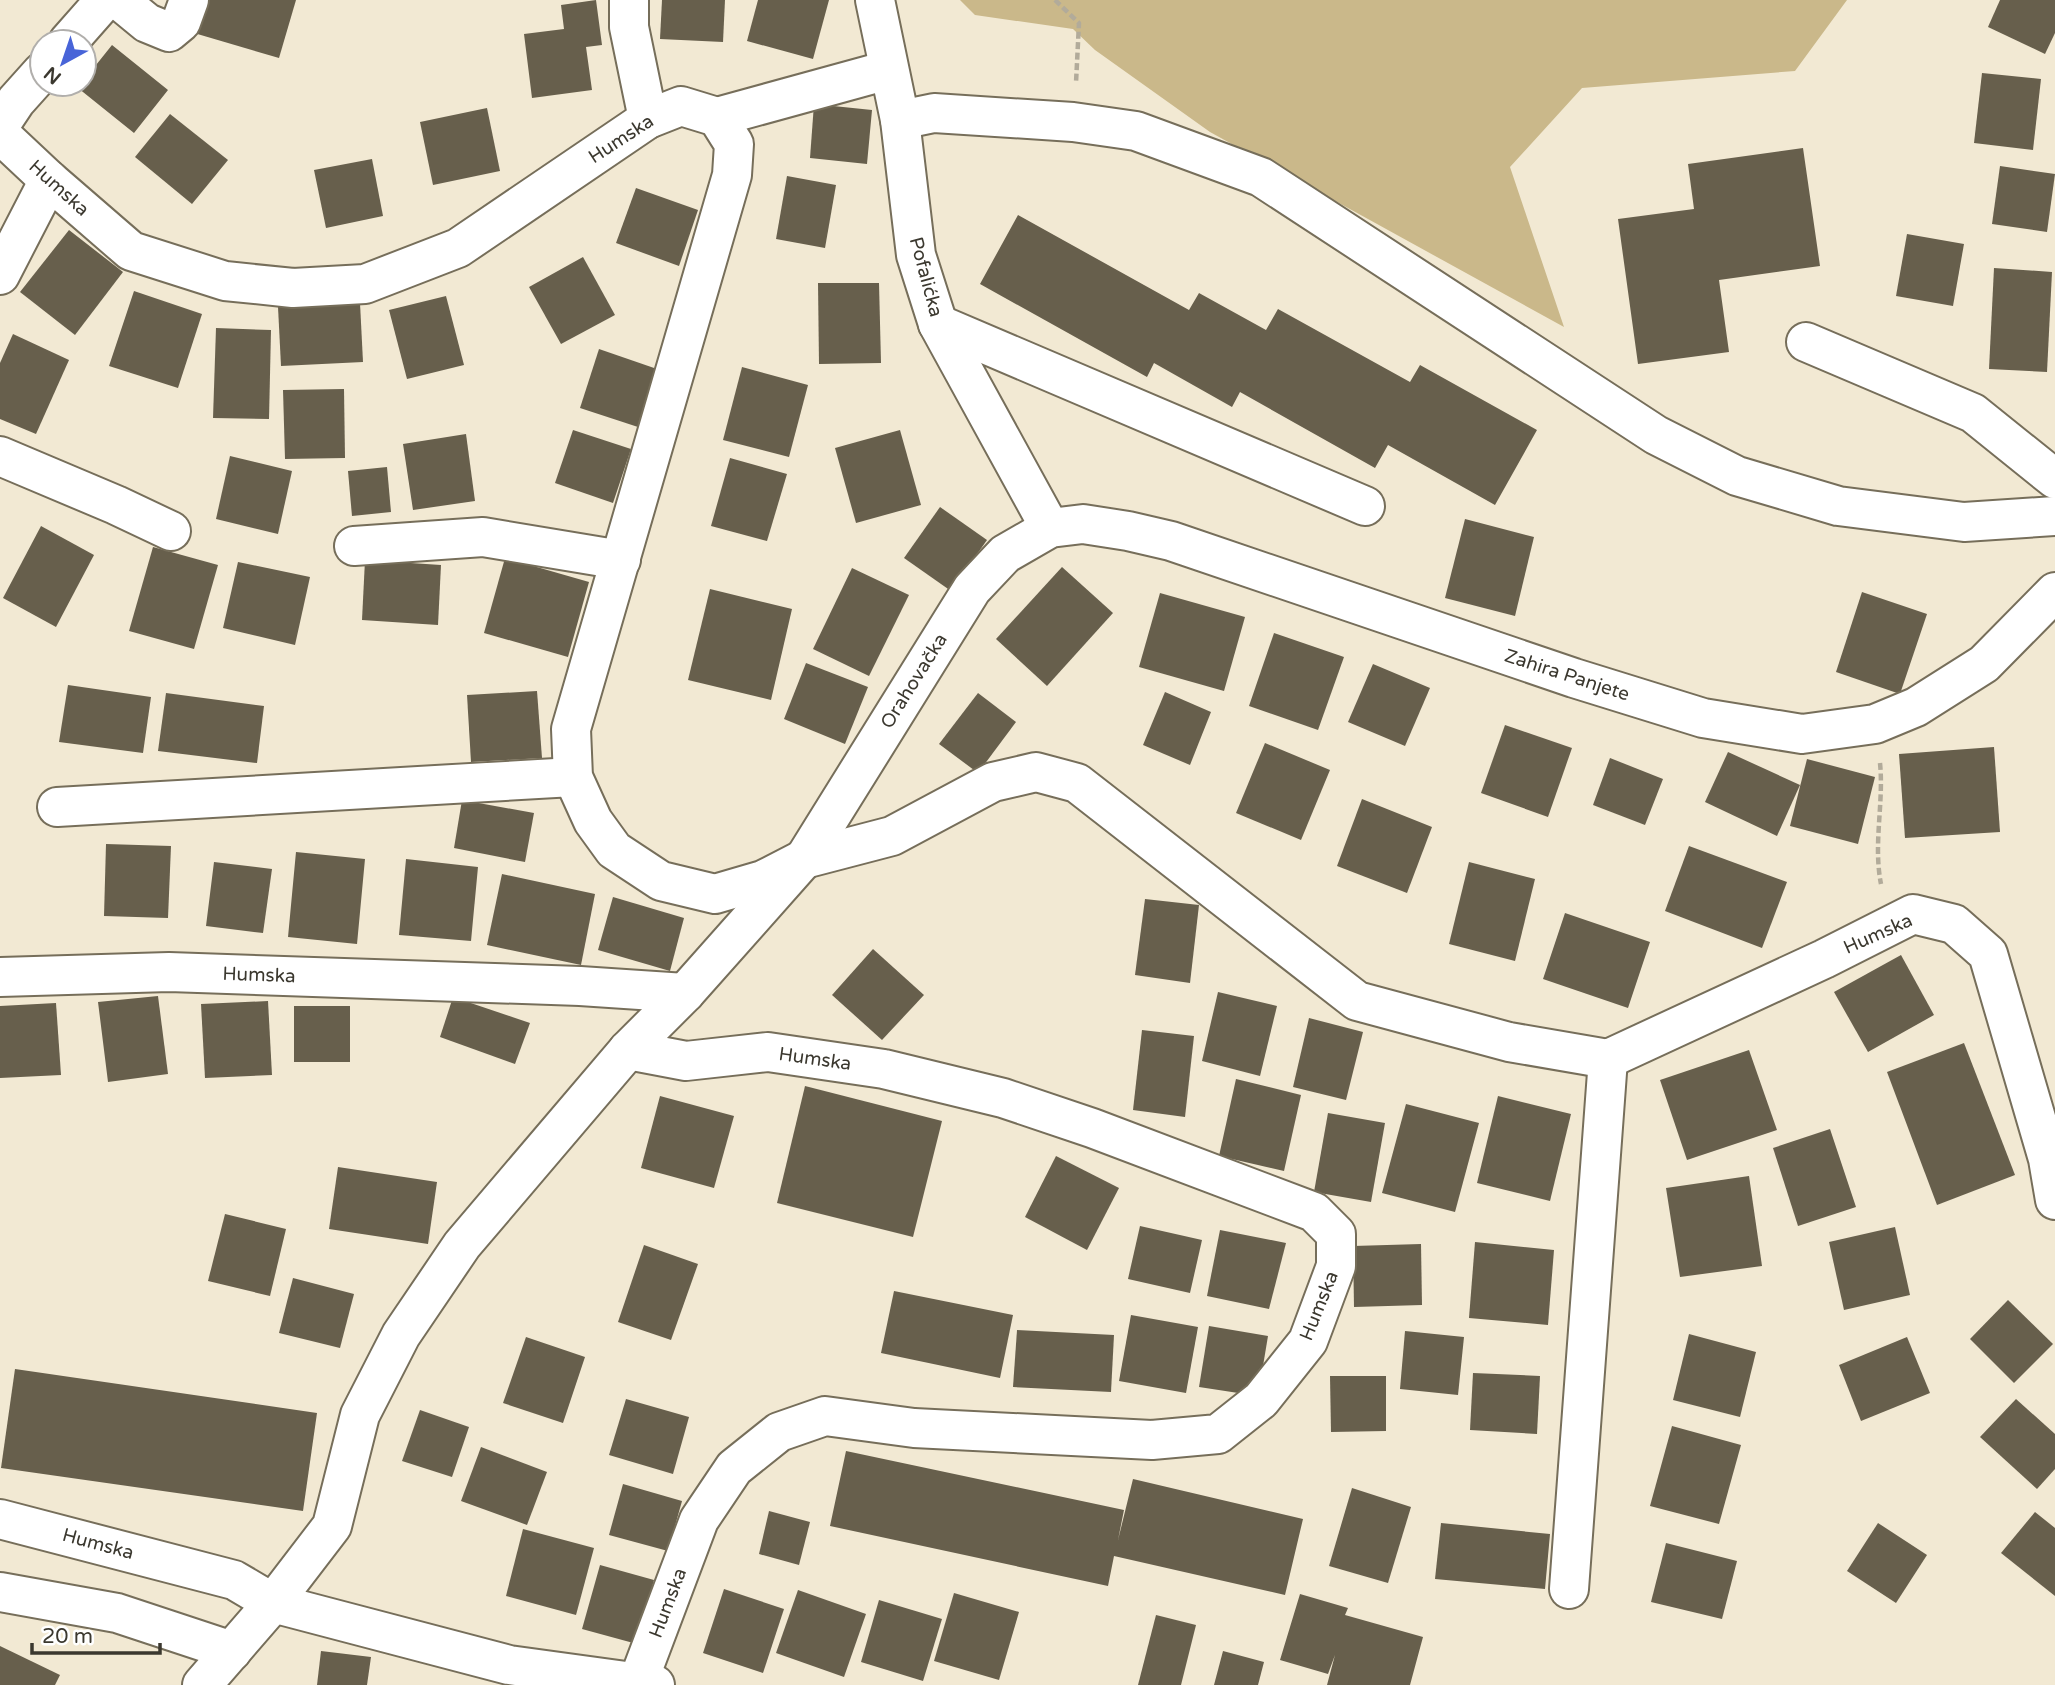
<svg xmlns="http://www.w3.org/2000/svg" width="2055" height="1685" viewBox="0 0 2055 1685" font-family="'Varela Round',sans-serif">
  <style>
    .green { fill: #cab88a }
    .building { fill: #675f4c }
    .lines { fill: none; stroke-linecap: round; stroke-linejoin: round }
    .minor-casing { stroke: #766e5a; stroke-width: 42 }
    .path { stroke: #b2ab9a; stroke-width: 4.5; stroke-dasharray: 7 3.5; stroke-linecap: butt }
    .minor { stroke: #fff; stroke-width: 38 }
    .labels { text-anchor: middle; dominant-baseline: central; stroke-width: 7; stroke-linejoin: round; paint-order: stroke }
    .street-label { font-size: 19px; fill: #3b382f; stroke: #fff }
  </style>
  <rect width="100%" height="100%" fill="#f2e9d3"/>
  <!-- green -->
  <path class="green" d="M960,0H1847L1795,71L1582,88L1510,167L1564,327L1210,132L1095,50L1073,29L975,15Z"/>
  <!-- building -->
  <g class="building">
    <path d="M204,0H296L279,58L194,33Z"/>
    <path d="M596,0L602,45L586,47L592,90L532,98L524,34L564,29L561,5Z"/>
    <path d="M662,0H725L723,42L660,39Z"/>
    <path d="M758,0H829L813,59L747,41Z"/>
    <path d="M2000,0H2055V33L2045,54L1988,27Z"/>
    <path d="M112,45L168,90L134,133L78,88L84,84V80Z"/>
    <path d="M1982,73L2041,79L2033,150L1974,143Z"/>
    <path d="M814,104L872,110L867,164L810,158Z"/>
    <path d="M487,108L500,171L433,185L420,122Z"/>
    <path d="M170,114L228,160L192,204L135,157Z"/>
    <path d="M1803,148L1820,266L1719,280L1729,352L1638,364L1618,219L1694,209L1688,164Z"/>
    <path d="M372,159L383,216L326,228L314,170Z"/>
    <path d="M2000,166L2055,174L2047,232L1992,224Z"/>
    <path d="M787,176L836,185L825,248L776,239Z"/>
    <path d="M636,188L698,210L679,266L616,243Z"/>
    <path d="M1018,215L1189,310L1199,293L1266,330L1278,309L1410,382L1420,365L1537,430L1495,505L1388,445L1375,468L1240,392L1232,407L1154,363L1147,377L980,284Z"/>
    <path d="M69,230L123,272L75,335L20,292Z"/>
    <path d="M1907,234L1964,244L1953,306L1896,296Z"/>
    <path d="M583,257L615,315L561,344L529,287Z"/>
    <path d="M1994,268L2052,272L2047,372L1989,369Z"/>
    <path d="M818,283H879L881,363L819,364Z"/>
    <path d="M134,291L202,314L178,388L109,366Z"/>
    <path d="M446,296L464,365L407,379L389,310Z"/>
    <path d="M360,303L363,362L281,366L278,307Z"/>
    <path d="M216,328L271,330L269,419L213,418Z"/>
    <path d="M13,334L69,360L36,434L0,419V363Z"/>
    <path d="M599,349L657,369L638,427L580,408Z"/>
    <path d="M742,367L808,385L789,457L723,440Z"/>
    <path d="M344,389L345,458L285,459L283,390Z"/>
    <path d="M573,430L631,449L613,503L555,483Z"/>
    <path d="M900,430L921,505L856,523L835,448Z"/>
    <path d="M466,434L475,501L413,510L403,444Z"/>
    <path d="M230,456L292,471L278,534L216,519Z"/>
    <path d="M730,458L787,474L767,541L711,526Z"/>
    <path d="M387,467L391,512L352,516L348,471Z"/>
    <path d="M940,507L987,540L951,591L904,558Z"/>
    <path d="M1465,519L1534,537L1515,616L1445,598Z"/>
    <path d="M41,526L94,555L56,627L3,598Z"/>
    <path d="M153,547L218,565L194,649L129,631Z"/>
    <path d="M505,558L589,582L568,657L484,633Z"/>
    <path d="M365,560L441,565L438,625L362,620Z"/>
    <path d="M238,562L310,577L295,645L223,628Z"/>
    <path d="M1062,567L1113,613L1047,686L996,639Z"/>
    <path d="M852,568L909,595L869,676L813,649Z"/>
    <path d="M710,589L792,609L771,700L688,680Z"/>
    <path d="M1862,592L1927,614L1900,694L1836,672Z"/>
    <path d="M1160,593L1245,617L1224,691L1139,667Z"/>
    <path d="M1274,633L1344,657L1318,730L1249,706Z"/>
    <path d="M806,663L868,687L845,744L784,719Z"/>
    <path d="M1373,664L1430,688L1405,746L1348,722Z"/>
    <path d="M68,685L151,697L143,753L59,742Z"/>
    <path d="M537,691L542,758L471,762L467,695Z"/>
    <path d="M1165,692L1211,712L1190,765L1143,745Z"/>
    <path d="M166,693L264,706L257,763L158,751Z"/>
    <path d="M978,693L1016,722L978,773L939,744Z"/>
    <path d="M1505,725L1572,748L1548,817L1481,793Z"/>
    <path d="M1265,743L1330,770L1301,840L1236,813Z"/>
    <path d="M1994,747L2000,832L1905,838L1899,754Z"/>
    <path d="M1728,752L1800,785L1777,836L1705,802Z"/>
    <path d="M1610,758L1663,779L1645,825L1593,805Z"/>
    <path d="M1807,759L1875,777L1858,844L1790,826Z"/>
    <path d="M1362,799L1432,827L1407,893L1337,866Z"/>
    <path d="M462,800L534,813L525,862L454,848Z"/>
    <path d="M106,844L171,846L168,918L104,916Z"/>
    <path d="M1689,846L1787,882L1762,948L1665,911Z"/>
    <path d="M296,852L365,859L357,944L288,937Z"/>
    <path d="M406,859L478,867L471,941L399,935Z"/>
    <path d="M214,862L272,869L263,933L206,926Z"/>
    <path d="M1469,862L1535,879L1515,961L1449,944Z"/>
    <path d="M502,874L595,894L581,965L487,945Z"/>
    <path d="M613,897L684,918L670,971L598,950Z"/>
    <path d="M1145,899L1199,905L1190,983L1135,975Z"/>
    <path d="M1565,913L1650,942L1628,1008L1543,979Z"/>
    <path d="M873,949L924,995L882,1040L832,995Z"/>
    <path d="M1901,955L1934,1015L1868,1052L1834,992Z"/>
    <path d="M1218,992L1277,1006L1260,1076L1202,1061Z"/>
    <path d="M158,996L168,1074L108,1082L98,1002Z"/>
    <path d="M453,997L530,1023L515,1064L440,1037Z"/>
    <path d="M268,1001L272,1075L205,1078L201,1004Z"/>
    <path d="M56,1003L61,1075L0,1078V1006Z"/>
    <rect x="294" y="1006" width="56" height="56"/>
    <path d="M1309,1018L1363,1032L1346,1100L1293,1087Z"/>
    <path d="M1142,1030L1194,1036L1185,1117L1133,1110Z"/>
    <path d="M1964,1043L2015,1175L1937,1205L1887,1072Z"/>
    <path d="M1749,1050L1777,1130L1687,1160L1660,1080Z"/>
    <path d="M1236,1079L1301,1095L1284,1171L1219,1156Z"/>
    <path d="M805,1086L942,1121L913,1237L777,1203Z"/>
    <path d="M660,1096L734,1116L714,1188L641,1168Z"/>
    <path d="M1498,1096L1571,1114L1550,1201L1477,1183Z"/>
    <path d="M1406,1104L1479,1123L1455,1212L1382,1193Z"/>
    <path d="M1328,1113L1385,1123L1371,1202L1314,1192Z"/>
    <path d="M1830,1129L1856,1207L1798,1226L1773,1148Z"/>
    <path d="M1056,1156L1119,1188L1087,1250L1025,1217Z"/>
    <path d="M338,1167L437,1182L428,1244L329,1229Z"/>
    <path d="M1749,1176L1762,1266L1680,1277L1666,1188Z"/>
    <path d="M225,1214L286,1229L270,1296L208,1281Z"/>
    <path d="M1140,1226L1202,1240L1190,1293L1128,1279Z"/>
    <path d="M1895,1227L1910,1295L1844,1310L1829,1242Z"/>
    <path d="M1220,1230L1286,1243L1269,1309L1207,1296Z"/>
    <path d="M1475,1242L1554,1250L1548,1325L1469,1318Z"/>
    <path d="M1421,1244L1422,1305L1354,1307L1353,1246Z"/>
    <path d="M644,1245L698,1264L671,1340L618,1322Z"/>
    <path d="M293,1278L354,1294L340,1348L279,1333Z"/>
    <path d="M894,1291L1013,1315L1000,1378L881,1353Z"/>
    <path d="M2008,1300L2053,1344L2014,1383L1970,1339Z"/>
    <path d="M1131,1315L1198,1327L1186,1393L1119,1381Z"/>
    <path d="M1209,1326L1268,1336L1258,1396L1199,1387Z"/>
    <path d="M1017,1330L1114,1335L1111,1392L1013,1387Z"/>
    <path d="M1405,1331L1464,1337L1458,1395L1400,1389Z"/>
    <path d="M1689,1334L1756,1352L1740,1417L1673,1400Z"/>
    <path d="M526,1337L585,1357L563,1423L503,1403Z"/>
    <path d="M1907,1337L1930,1393L1861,1421L1839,1365Z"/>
    <path d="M15,1369L317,1413L303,1511L1,1468Z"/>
    <path d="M1473,1373L1540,1376L1537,1434L1470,1430Z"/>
    <path d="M1330,1376H1386V1431L1331,1432Z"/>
    <path d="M626,1399L689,1417L673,1474L609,1455Z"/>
    <path d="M2016,1399L2055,1434V1469L2037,1489L1980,1437Z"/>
    <path d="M420,1410L469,1427L452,1477L402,1461Z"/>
    <path d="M1672,1426L1741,1445L1719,1524L1650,1506Z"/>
    <path d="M481,1447L547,1472L527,1525L461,1501Z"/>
    <path d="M846,1451L1124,1510L1118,1540L1133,1479L1303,1519L1285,1595L1114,1556L1108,1586L830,1526Z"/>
    <path d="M623,1484L682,1501L668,1551L609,1535Z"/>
    <path d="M1352,1488L1411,1507L1388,1583L1329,1566Z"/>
    <path d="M769,1511L810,1522L799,1565L759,1554Z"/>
    <path d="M2035,1512L2055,1528V1596L2001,1553Z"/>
    <path d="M1441,1523L1550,1534L1545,1589L1435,1579Z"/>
    <path d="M1878,1523L1927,1555L1896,1603L1847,1571Z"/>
    <path d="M523,1529L594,1548L576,1615L506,1596Z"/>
    <path d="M1666,1543L1737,1561L1722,1619L1651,1602Z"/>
    <path d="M600,1565L654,1580L637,1644L582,1629Z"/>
    <path d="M724,1589L784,1609L763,1673L703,1653Z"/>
    <path d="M798,1590L866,1614L844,1677L776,1653Z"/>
    <path d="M954,1593L1019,1612L999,1680L934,1661Z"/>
    <path d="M1300,1594L1348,1608L1345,1615L1423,1637L1410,1685H1327L1335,1655L1328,1674L1280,1660Z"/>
    <path d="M879,1600L942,1619L923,1681L861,1662Z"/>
    <path d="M1156,1615L1196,1625L1181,1685H1138Z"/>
    <path d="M0,1646L60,1675L55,1685H0Z"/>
    <path d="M321,1651L371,1657L367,1685H317Z"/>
    <path d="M1223,1651L1264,1662L1258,1685H1214Z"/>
  </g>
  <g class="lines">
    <!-- minor casing -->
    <g class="minor-casing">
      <g id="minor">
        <path d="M119,0L147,23L169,32L181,22L189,0"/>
        <path d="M629,0V27L648,119"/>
        <path d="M875,0L900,120L916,255L938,324L1050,528"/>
        <path d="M68,42L105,0"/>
        <path d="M717,117L888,70"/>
        <path d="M900,120L934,113L1073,122L1136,131L1261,177L1656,435L1737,476L1838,506L1964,522L2055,516"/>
        <path d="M0,125L16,101L42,72"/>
        <path d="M0,134L49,180L131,251L225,281L293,288L365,284L458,248L648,119L681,106L717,117L734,144L732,175L571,729L573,777L593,821L614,850L661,881L715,894L763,880L804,859L892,836L993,782L1036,772L1077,783L1357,1001L1509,1042L1608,1059L1824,959L1913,914L1954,924L1988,954L2048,1159L2055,1200"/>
        <path d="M0,275L49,180"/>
        <path d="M938,324L1365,506"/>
        <path d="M1806,342L1973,413L2055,479"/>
        <path d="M0,456L116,505L171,531"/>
        <path d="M354,546L483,537L621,560"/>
        <path d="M57,807L573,777"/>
        <path d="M0,977L169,972L580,986L685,993"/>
        <path d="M628,1050L686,1061L768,1052L884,1069L1003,1098L1092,1128L1314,1212L1336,1234V1266L1308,1341L1261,1400L1218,1434L1152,1440L914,1428L825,1416L779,1432L734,1468L699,1520L638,1682"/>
        <path d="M0,1519L234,1580L273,1603L509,1665L655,1685"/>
        <path d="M1569,1589L1608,1059"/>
        <path d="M0,1592L117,1613L232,1651"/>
        <path d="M202,1685L273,1603L332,1526L360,1415L401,1335L462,1245L628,1050L685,993L804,859L972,589L1005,554L1050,528L1083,524L1128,531L1171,541L1574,678L1703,718L1802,734L1875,724L1916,707L1984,664L2055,592"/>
      </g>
    </g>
    <!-- path -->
    <g class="path">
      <path d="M1055,0L1079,23L1076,83"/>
      <path d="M1880,763C1884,803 1873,844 1881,884"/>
    </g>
    <!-- minor -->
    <use href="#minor" class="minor"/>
  </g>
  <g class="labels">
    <!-- street labels -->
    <g class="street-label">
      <text transform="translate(621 139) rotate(-33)">Humska</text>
      <text transform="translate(59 188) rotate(42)">Humska</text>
      <text transform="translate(926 277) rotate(75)">Pofalićka</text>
      <text transform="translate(1567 675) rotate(18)">Zahira Panjete</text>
      <text transform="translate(914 681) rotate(-58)">Orahovačka</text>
      <text transform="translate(1878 934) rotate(-24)">Humska</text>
      <text transform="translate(259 975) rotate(2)">Humska</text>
      <text transform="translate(815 1059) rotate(8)">Humska</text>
      <text transform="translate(1319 1306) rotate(-68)">Humska</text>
      <text transform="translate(98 1544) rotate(15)">Humska</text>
      <text transform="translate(668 1603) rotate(-69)">Humska</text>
    </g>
  </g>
  <!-- north arrow -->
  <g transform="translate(63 63) rotate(220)"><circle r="33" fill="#ffffff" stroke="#b1afac" stroke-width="2"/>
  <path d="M0-5L12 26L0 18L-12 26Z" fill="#4864d8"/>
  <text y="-10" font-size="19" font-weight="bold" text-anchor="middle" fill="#3b382f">N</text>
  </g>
  <!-- scale -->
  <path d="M32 1643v10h128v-10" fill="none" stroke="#3b382f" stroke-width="3.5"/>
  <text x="42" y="1643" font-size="21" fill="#3b382f" stroke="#ffffff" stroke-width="5" paint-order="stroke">20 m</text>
</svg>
